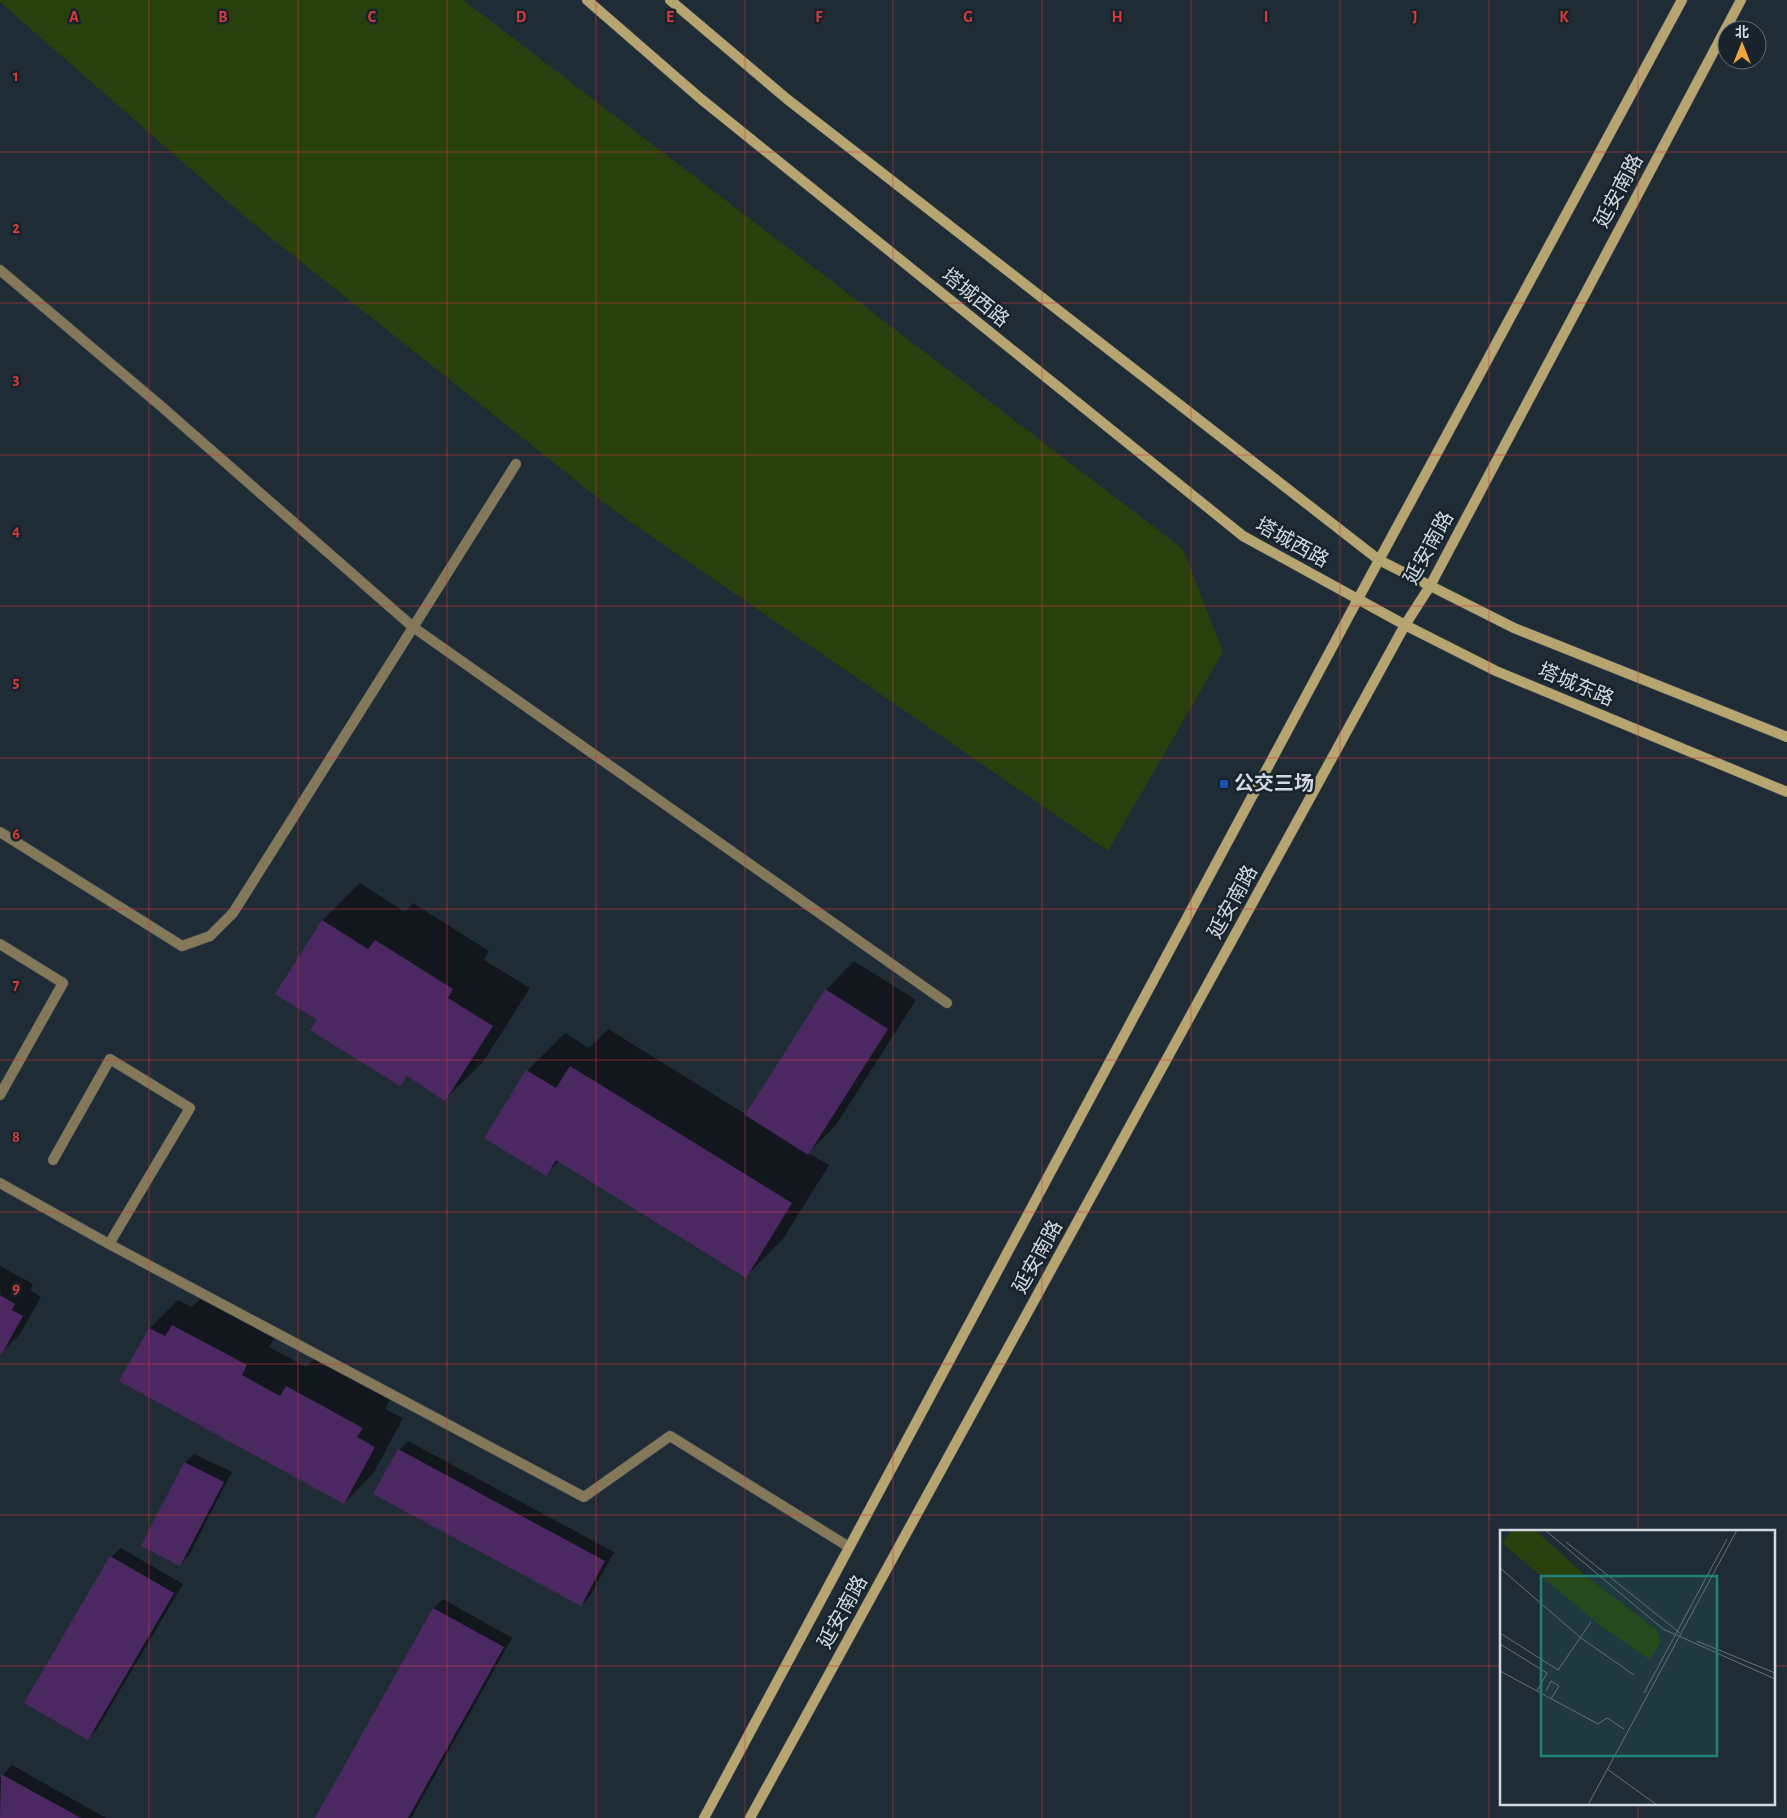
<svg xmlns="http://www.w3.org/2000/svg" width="1787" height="1818" viewBox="0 0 1787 1818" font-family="'Alegreya Sans','Noto Sans SC',sans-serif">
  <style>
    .green { fill: #27400d }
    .shadow { fill: #0007 }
    .building { fill: #4c2863 }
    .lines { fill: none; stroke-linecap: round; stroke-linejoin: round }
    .lane-casing { stroke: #3c4850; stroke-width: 11 }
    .street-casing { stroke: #3c4850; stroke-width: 11 }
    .secondary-casing { stroke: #3c4850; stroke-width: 11 }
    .lane { stroke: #837859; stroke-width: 10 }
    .street { stroke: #837859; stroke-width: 10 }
    .secondary { stroke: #b6a571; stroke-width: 10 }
    .grid { fill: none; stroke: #d63a3a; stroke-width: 1; stroke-opacity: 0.55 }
    .transit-dot { fill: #1a4fb4; stroke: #17222b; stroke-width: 2 }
    .labels { text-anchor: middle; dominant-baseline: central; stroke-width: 5; stroke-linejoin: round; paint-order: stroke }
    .street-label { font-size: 20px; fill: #d1d8de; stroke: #17222b }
    .poi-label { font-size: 20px; font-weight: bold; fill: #d1d8de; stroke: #17222b; text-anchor: start }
    .inset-road { fill: none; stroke: #677179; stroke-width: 1 }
    .view { fill: #228079; fill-opacity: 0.15; stroke: #228079; stroke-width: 2.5 }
    .inset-edge { fill: none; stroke: #d1d8de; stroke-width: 2.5 }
    .grid-label { font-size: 16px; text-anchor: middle; font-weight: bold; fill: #d63a3a; stroke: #17222b; stroke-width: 5; stroke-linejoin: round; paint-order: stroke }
  </style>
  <rect width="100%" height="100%" fill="#202c35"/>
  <!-- green -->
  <path class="green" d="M0,0H463L1183,549L1223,652L1108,851L612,509L250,221L0,2Z"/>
  <!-- shadow -->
  <g class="shadow">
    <path d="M360,883L405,912L413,903L489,951L484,960L530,988L483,1062L445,1099L408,1076L400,1084L318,1020L277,994L323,920Z"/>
    <path d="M854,961L916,1000L836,1125L808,1153L829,1165L783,1239L746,1276L559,1161L545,1174L527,1071L565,1033L589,1048L608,1029L747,1115L826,990Z"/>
    <path d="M0,1266L33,1284L30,1290L41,1297L20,1334L1,1353Z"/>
    <path d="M202,1297L275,1337L269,1347L306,1367L315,1358L390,1399L385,1409L403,1418L373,1474L344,1503L150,1328L178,1300L192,1307Z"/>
    <path d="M408,1441L614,1552L590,1596L581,1605L399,1450Z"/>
    <path d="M194,1454L232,1472L189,1555L180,1564L185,1463Z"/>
    <path d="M121,1548L183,1584L97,1729L87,1739L111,1557Z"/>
    <path d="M443,1599L512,1638L411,1818H316L434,1608Z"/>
    <path d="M12,1765L106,1818H0V1778Z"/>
  </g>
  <!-- building -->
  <g class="building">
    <path d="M322,920L368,949L375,940L453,989L448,998L493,1026L445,1101L407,1076L400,1086L310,1030L317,1020L275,994Z"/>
    <path d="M825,989L888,1029L808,1155L745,1115Z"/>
    <path d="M570,1066L792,1203L746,1278L556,1160L546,1176L484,1138L526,1070L556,1088Z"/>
    <path d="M0,1295L15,1304L12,1310L23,1316L1,1355L0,1354Z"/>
    <path d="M172,1325L247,1365L242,1375L280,1396L286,1386L363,1428L357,1437L375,1447L344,1504L119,1381L149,1328L165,1336Z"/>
    <path d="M398,1449L605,1561L581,1606L373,1494Z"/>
    <path d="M184,1462L224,1482L180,1566L141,1546Z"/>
    <path d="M110,1556L174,1593L88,1740L24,1703Z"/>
    <path d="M433,1608L504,1647L408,1818H315Z"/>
    <path d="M1,1774L81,1818H0Z"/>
  </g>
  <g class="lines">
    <!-- lane casing -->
    <g class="lane-casing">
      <g id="lane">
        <path d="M0,270L162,407L413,627L947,1003"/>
        <path d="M0,944L63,983L0,1095"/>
        <path d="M53,1160L110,1059L190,1108L109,1244"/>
        <path d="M0,1183L109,1244L584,1497L670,1436L849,1547"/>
      </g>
    </g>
    <!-- street casing -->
    <g class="street-casing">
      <path id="street" d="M0,832L182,946L210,936L233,913L516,464"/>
    </g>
    <!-- secondary casing -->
    <g class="secondary-casing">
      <g id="secondary">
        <path d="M587,0L701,99L1243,536L1405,625L1496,671L1787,792"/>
        <path d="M670,0L787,99L1379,560L1514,628L1787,737"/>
        <path d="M704,1818L1358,599L1682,0"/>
        <path d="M750,1818L1405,625L1430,586L1741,0"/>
      </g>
    </g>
    <!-- lane -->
    <use href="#lane" class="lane"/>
    <!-- street -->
    <use href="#street" class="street"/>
    <!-- secondary -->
    <use href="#secondary" class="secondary"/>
  </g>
  <!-- grid -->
  <path class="grid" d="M149,0V1818M298,0V1818M447,0V1818M596,0V1818M745,0V1818M893,0V1818M1042,0V1818M1191,0V1818M1340,0V1818M1489,0V1818M1638,0V1532M0,152H1787M0,303H1787M0,455H1787M0,606H1787M0,758H1787M0,909H1787M0,1060H1787M0,1212H1787M0,1364H1787M0,1515H1787M0,1666H1501M1773,1666H1787M1638,1804V1818"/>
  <!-- markers -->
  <rect class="transit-dot" x="1219" y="779" width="10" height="10" rx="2.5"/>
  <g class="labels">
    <!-- street labels -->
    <g class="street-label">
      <text transform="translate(1619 191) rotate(-62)">延安南路</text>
      <text transform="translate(975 298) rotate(39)">塔城西路</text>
      <text transform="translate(1292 543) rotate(29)">塔城西路</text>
      <text transform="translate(1429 548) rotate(-61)">延安南路</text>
      <text transform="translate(1576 685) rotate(23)">塔城东路</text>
      <text transform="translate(1233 902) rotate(-61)">延安南路</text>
      <text transform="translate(1038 1257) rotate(-61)">延安南路</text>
      <text transform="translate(843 1612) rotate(-61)">延安南路</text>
    </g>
    <!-- poi labels -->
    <g class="poi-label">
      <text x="1234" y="784">公交三场</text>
    </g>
  </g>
  <!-- overview -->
  <g transform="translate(1500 1530)">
    <rect width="275" height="275" fill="#202c35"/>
    <path d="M12,0H35L86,46L157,100L161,111L150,130L101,96L2,13Z" fill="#27400d"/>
    <path class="inset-road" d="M45,0L163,99L275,149M66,12L180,103M0,38L81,108L134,145M0,103L58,140L91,92M197,111L275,143M0,114L47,143L37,161M0,141L98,194L107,188L124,199M46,161L51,151L59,156L51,169M144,163L227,9M107,239L157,275M88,275L237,0"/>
    <path class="view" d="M41,46H217V226H41Z"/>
    <rect width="275" height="275" class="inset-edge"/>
  </g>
  <g class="grid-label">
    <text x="74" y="22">A</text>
    <text x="223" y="22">B</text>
    <text x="372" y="22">C</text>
    <text x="521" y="22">D</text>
    <text x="670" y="22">E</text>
    <text x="819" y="22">F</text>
    <text x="968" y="22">G</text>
    <text x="1117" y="22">H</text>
    <text x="1266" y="22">I</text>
    <text x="1415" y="22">J</text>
    <text x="1564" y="22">K</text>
    <text x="16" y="81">1</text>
    <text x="16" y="233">2</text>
    <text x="16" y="384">3</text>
    <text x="16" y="536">4</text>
    <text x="16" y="687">5</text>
    <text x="16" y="839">6</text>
    <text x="16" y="990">7</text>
    <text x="16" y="1142">8</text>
    <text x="16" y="1293">9</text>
  </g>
  <!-- north arrow -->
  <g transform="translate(1742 45)"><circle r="24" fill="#17222b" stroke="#616b73"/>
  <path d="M0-4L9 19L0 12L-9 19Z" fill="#f1a540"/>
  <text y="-8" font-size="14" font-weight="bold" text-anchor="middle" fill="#d1d8de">北</text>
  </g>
</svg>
